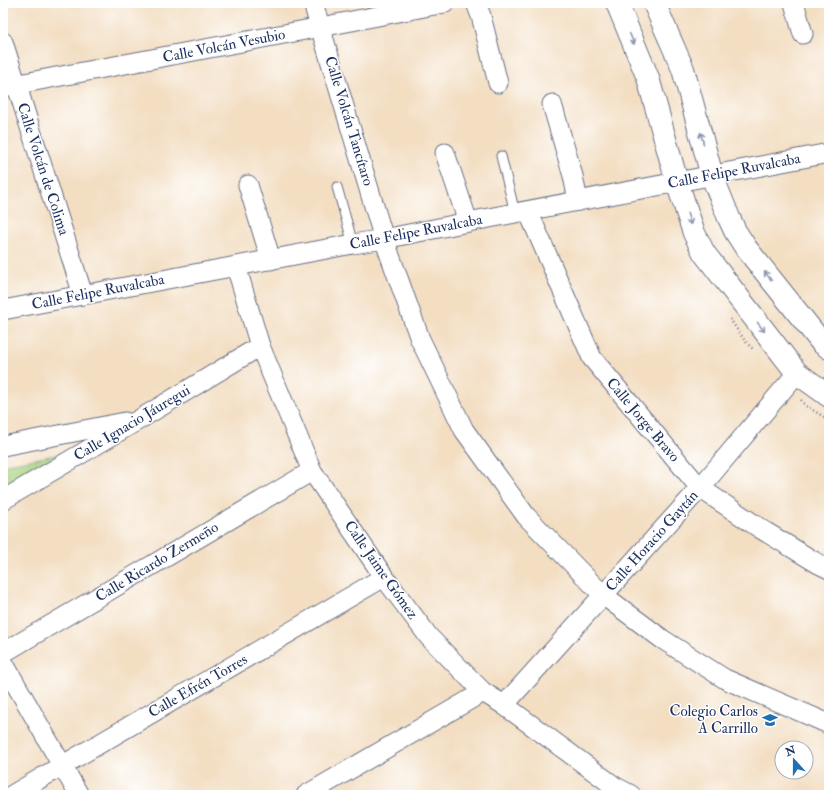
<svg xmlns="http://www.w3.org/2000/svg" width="832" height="798" viewBox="0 0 832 798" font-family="'IM FELL Double Pica',serif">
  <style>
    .green { fill: #a6d07c; stroke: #60806d }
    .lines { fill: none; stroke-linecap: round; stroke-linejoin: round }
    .lane-casing { stroke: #676c81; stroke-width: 11 }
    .street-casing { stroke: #676c81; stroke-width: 21 }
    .secondary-casing { stroke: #676c81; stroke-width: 24 }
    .path { stroke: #676c81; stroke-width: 2.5; stroke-dasharray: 1 3; stroke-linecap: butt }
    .lane { stroke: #fff; stroke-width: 9 }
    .street { stroke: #fff; stroke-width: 19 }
    .secondary { stroke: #fff; stroke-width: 22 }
    .oneway { stroke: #8d97ae }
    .labels { text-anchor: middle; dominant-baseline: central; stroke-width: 3; stroke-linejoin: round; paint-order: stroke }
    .street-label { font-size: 15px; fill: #1b2f5e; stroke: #fff }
    .poi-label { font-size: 15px; fill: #1b2f5e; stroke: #fff; text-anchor: end }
  </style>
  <rect width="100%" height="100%" fill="#fff"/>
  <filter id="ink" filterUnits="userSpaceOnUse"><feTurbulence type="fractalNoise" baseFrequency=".025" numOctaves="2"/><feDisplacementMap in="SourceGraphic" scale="8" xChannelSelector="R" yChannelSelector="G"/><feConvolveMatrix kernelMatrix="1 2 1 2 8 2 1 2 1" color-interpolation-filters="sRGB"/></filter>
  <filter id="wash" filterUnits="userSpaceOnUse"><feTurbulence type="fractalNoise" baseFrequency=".012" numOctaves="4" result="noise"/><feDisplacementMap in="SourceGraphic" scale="16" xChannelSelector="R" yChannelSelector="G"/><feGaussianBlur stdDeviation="0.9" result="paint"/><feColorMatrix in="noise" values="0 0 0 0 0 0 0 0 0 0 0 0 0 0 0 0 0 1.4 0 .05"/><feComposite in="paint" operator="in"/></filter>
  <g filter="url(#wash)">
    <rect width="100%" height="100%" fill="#f3dec2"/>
    <!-- green -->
    <path class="green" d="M71,452L3,492V465Z"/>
  </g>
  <g filter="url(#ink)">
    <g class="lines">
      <!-- lane casing -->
      <g class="lane-casing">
        <g id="lane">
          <path d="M501,156L515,213"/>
          <path d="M337,187L353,244"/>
        </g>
      </g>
      <!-- street casing -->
      <g class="street-casing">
        <g id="street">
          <path d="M313,3L384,239L420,339L464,430L526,516L603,595L662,639L725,679L829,724"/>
          <path d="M476,3L481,16L498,83"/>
          <path d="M794,3L803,34"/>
          <path d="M3,42L83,295"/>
          <path d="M3,87L321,27L445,3"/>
          <path d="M552,104L573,176L578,201"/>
          <path d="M445,153L468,222"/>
          <path d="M248,185L271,260"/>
          <path d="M528,211L592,358L700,488L761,529L817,563L829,569"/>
          <path d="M236,266L260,346L312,471L384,577L429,637L483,692L504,705L614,786L631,795"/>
          <path d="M3,310L353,244L384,239L468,222L829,153"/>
          <path d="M3,446L125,422"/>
          <path d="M3,500L140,419L260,346"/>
          <path d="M3,653L312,471"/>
          <path d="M3,662L79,795"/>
          <path d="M504,705L700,488L797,373"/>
          <path d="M12,795L384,577"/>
          <path d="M306,795L483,692"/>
        </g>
      </g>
      <!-- secondary casing -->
      <g class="secondary-casing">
        <g id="secondary">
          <path d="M617,3L648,78L677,182L694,233L704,253L797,373L829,396"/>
          <path d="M654,3L683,69L712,176L729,218L735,231L746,248L822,343L829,348"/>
        </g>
      </g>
      <!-- path -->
      <g class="path">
        <path d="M730,319L745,341L754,350"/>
        <path d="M801,400L806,406L829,420"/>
      </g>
      <!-- lane -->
      <use href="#lane" class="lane"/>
      <!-- street -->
      <use href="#street" class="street"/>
      <!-- secondary -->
      <use href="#secondary" class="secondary"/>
    </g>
    <!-- one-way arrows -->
    <defs><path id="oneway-shaft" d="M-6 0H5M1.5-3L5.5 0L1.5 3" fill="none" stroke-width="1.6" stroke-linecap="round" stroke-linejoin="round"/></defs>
    <g class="oneway">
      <use href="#oneway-shaft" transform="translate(632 39) rotate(67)"/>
      <use href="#oneway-shaft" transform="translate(702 138) rotate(-105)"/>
      <use href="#oneway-shaft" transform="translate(689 219) rotate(72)"/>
      <use href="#oneway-shaft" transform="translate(768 276) rotate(-129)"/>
      <use href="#oneway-shaft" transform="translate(761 327) rotate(52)"/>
    </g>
  </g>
  <!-- icons -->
  <defs>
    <g id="school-bare" transform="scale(1.2)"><path d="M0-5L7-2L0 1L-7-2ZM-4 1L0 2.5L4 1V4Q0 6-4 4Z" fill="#1f6fb2" stroke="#fff" stroke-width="2.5" paint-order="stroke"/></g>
  </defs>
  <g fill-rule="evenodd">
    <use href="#school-bare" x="770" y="720"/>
  </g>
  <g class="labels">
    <!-- street labels -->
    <g class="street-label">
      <text transform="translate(224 46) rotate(-11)">Calle Volcán Vesubio</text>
      <text transform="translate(349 121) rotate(73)">Calle Volcán Tancítaro</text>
      <text transform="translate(43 169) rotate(72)">Calle Volcán de Colima</text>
      <text transform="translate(734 171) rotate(-11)">Calle Felipe Ruvalcaba</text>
      <text transform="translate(416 232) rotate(-11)">Calle Felipe Ruvalcaba</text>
      <text transform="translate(98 292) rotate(-11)">Calle Felipe Ruvalcaba</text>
      <text transform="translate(643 420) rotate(50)">Calle Jorge Bravo</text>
      <text transform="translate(132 423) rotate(-31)">Calle Ignacio Jáuregui</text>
      <text transform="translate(652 541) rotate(-48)">Calle Horacio Gaytán</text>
      <text transform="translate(157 562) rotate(-31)">Calle Ricardo Zermeño</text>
      <text transform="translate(381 570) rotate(55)">Calle Jaime Gómez</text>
      <text transform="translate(198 686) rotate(-30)">Calle Efrén Torres</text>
    </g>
    <!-- poi labels -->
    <g class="poi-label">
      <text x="758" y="711">Colegio Carlos<tspan x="758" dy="17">A Carrillo</tspan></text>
    </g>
  </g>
  <!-- margin -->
  <rect width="832" height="798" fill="none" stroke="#fff" stroke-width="16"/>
  <!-- north arrow -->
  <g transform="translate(794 760) rotate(339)"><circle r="19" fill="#ffffff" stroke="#a4acbf"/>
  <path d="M0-3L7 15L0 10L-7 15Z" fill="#1f6fb2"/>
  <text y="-6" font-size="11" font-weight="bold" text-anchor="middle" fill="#1b2f5e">N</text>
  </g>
</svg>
